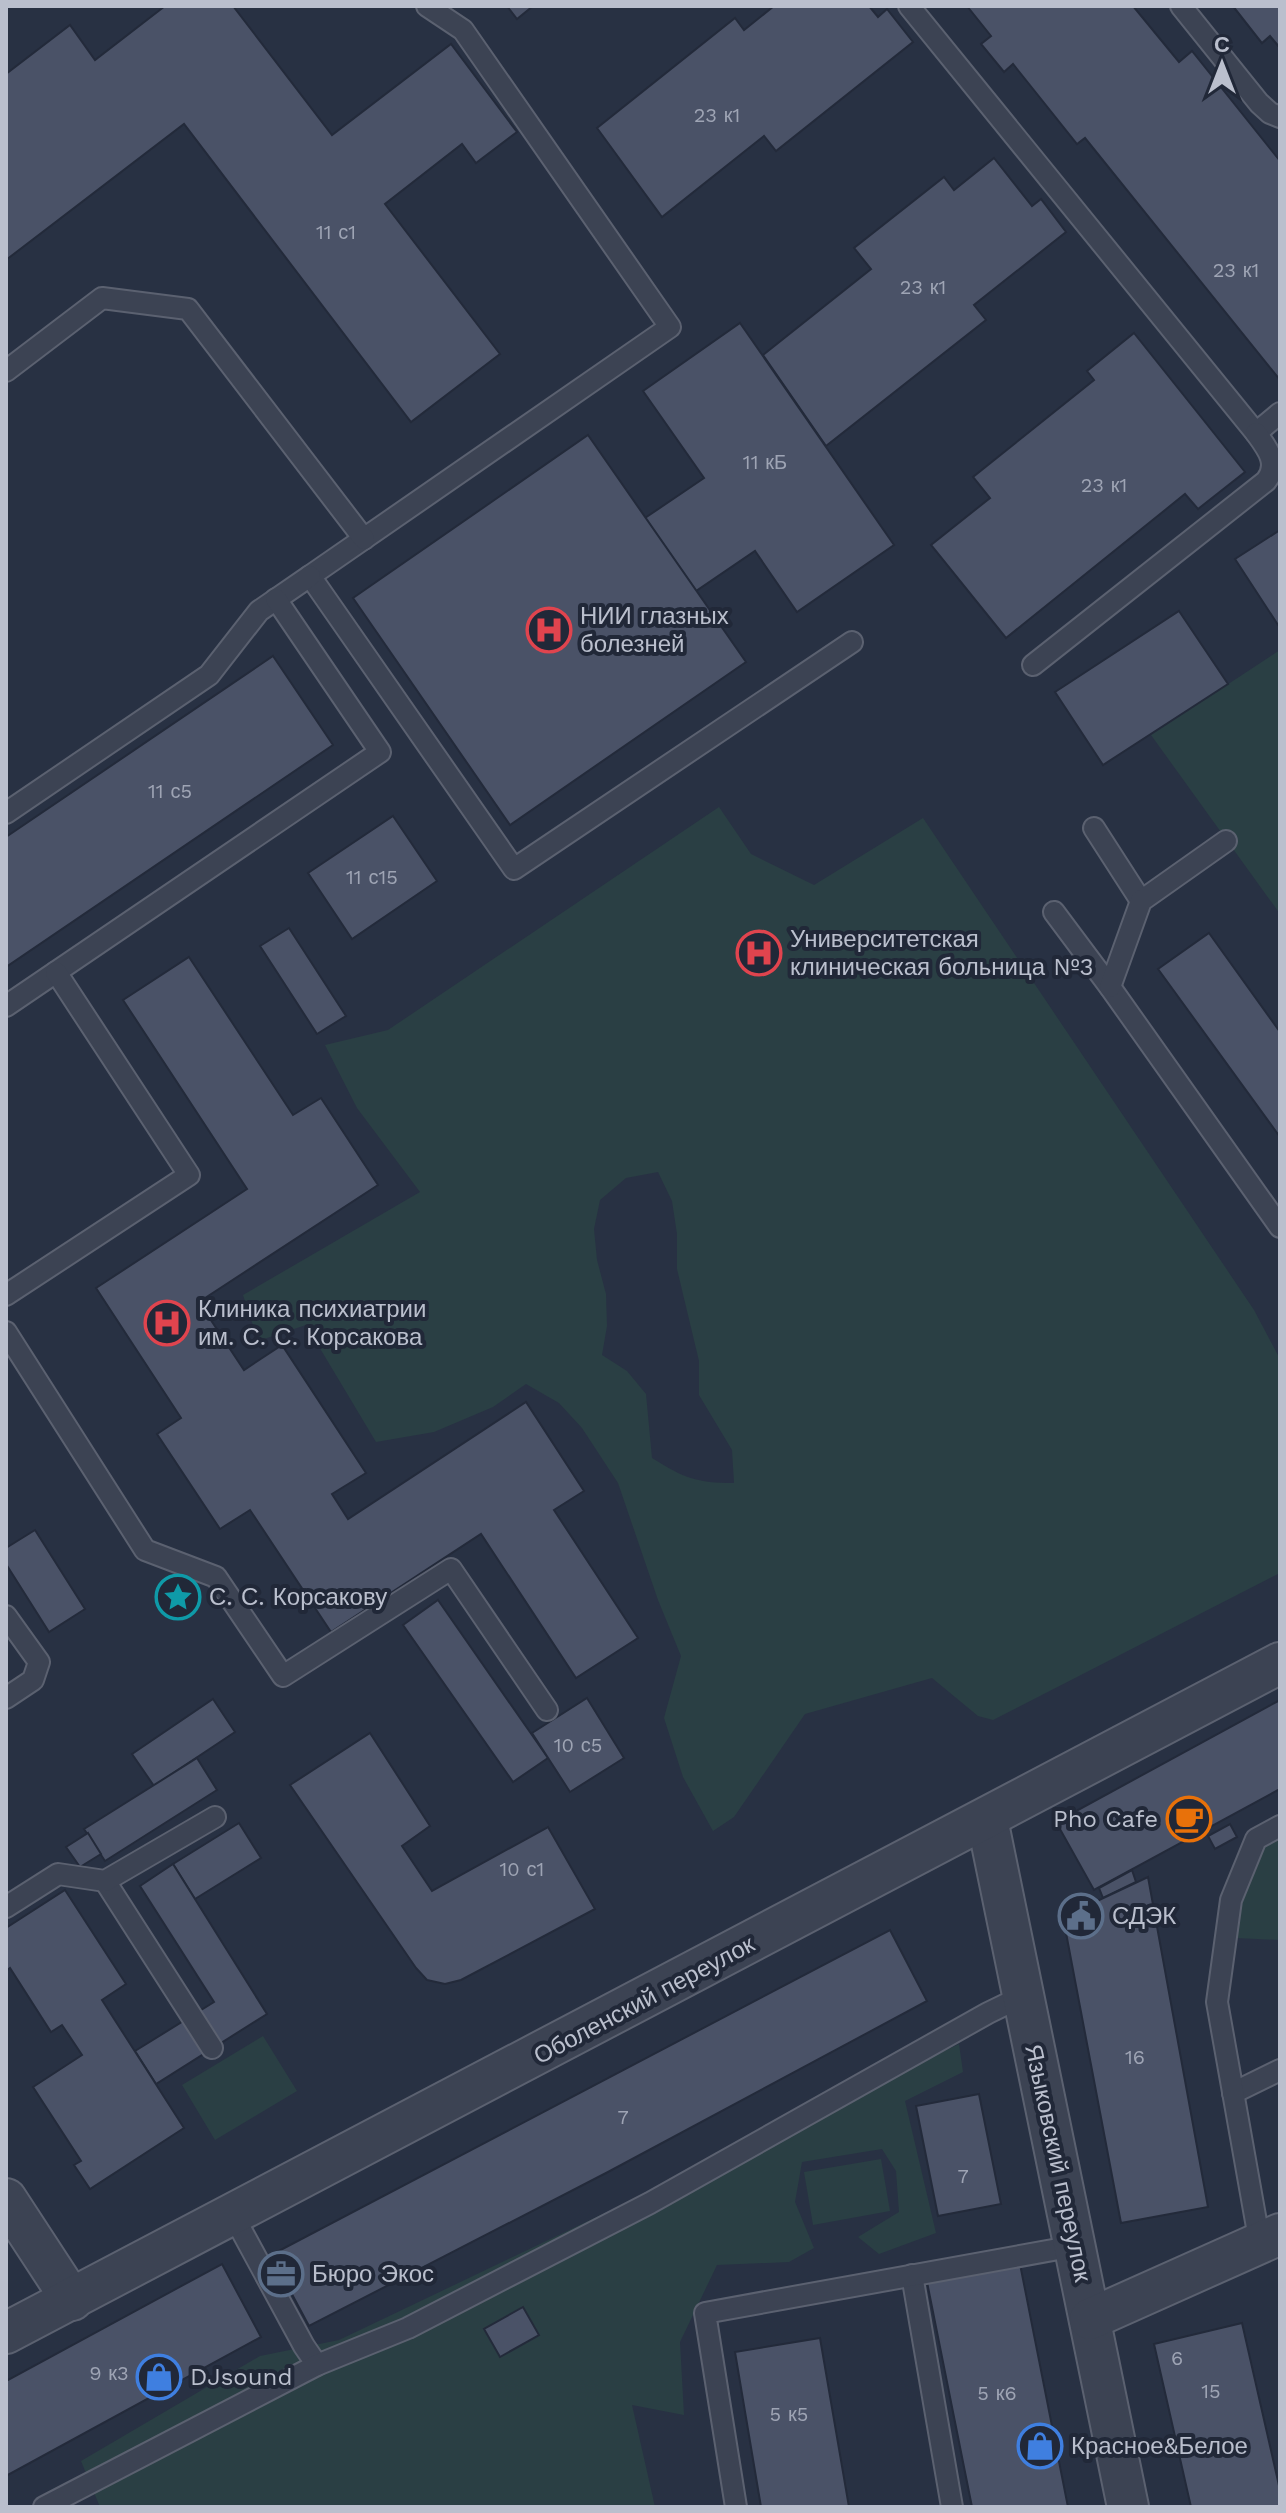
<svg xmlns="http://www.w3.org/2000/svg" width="1286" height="2513" viewBox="0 0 1286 2513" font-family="'Work Sans',sans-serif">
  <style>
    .green { fill: #2a3f44; fill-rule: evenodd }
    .building { fill: #4a5267; stroke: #232a3a; stroke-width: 2 }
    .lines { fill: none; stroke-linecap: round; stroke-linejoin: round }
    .lane-casing { stroke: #5b6170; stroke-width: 24 }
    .street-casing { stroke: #5b6170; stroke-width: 44 }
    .lane { stroke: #3c4353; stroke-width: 20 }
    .street { stroke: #3c4353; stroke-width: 40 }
    .labels { text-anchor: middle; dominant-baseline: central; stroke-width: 8; stroke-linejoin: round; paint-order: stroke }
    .number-label { font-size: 20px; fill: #9ea4b4 }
    .poi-label { font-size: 24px; fill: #babfcd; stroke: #212838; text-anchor: start }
    .street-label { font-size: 24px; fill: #babfcd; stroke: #212838 }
  </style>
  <rect width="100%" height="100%" fill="#283143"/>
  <!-- green -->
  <g class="green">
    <path d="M1280,650V914L1151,735Z"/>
    <path d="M719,807L751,854L814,885L923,818L1254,1310L1280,1359V1573L993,1720L978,1716L932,1678L805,1714L734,1817L713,1831L683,1777L664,1718L681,1656L658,1600L618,1483L582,1428L559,1403L526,1384L493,1407L434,1432L376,1442L306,1325L258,1341L243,1295L420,1192L357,1108L325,1045L388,1030ZM658,1172L672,1201L677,1234V1269L699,1361V1395L732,1450L734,1483C696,1483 684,1478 652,1458L646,1394L627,1371L602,1355L607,1326L606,1294L597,1260L594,1229L600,1200L626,1178Z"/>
    <path d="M1280,1838V1940L1236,1938L1241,1902L1264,1847Z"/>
    <path d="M263,2036L297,2091L215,2140L182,2085Z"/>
    <path d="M959,2044L963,2072L905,2101L936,2233L879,2254L858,2237L899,2212L896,2171L882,2149L802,2162L795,2202L814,2248L789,2262L717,2265L680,2342L684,2415L632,2405L655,2507H100L81,2461L260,2356L339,2340Z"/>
    <path d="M881,2159L890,2211L813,2225L804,2172Z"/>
  </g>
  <!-- building -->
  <g class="building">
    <path d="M165,6H233L332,135L451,44L517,132L476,163L462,144L385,204L500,354L411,422L184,124L6,260V74L70,25L95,60Z"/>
    <path d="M507,6H533L517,19Z"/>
    <path d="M774,6H869L878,17L887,9L913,42L776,151L764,136L662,217L597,128L735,18L744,30Z"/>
    <path d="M967,6H1133L1179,62L1192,51L1280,161V380L1085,138L1077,144L1013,64L1004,72L981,44L991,36Z"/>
    <path d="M1233,6H1280V48L1270,36L1262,43Z"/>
    <path d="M1233,6H1280V48L1270,36L1262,43Z"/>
    <path d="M994,158L1032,206L1041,199L1066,232L974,305L986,320L826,446L763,355L871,269L854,248L944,177L954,190Z"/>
    <path d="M740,323L894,545L797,612L755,551L696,591L645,518L704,478L643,391Z"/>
    <path d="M1134,333L1245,472L1198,509L1185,494L1006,638L931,545L990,498L973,477L1094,380L1087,371Z"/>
    <path d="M588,435L746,662L510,825L353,598Z"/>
    <path d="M1280,530V628L1235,559Z"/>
    <path d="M1179,611L1228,684L1103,765L1055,692Z"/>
    <path d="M273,656L333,745L6,967V837Z"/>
    <path d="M393,816L437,881L352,939L308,873Z"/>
    <path d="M289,928L346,1016L317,1034L260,946Z"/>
    <path d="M1209,933L1280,1032V1137L1158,969Z"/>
    <path d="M189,957L293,1115L321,1098L378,1185L199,1302L244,1370L282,1345L366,1473L332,1494L348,1519L526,1402L584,1491L554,1510L638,1638L576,1678L481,1534L331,1632L250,1510L220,1529L157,1434L181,1418L96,1288L247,1189L123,1000Z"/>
    <path d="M35,1530L85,1609L49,1632L6,1564V1548Z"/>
    <path d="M438,1600L548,1758L513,1782L403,1625Z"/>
    <path d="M587,1698L624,1758L570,1792L532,1733Z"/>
    <path d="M213,1699L235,1732L154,1786L132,1754Z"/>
    <path d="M1280,1700V1789L1094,1890L1056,1822Z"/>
    <path d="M370,1733L430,1826L402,1846L432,1891L548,1827L595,1909L461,1980L445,1984L427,1980L416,1968L290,1785Z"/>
    <path d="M197,1758L217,1790L105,1861L84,1829Z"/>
    <path d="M239,1823L261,1858L195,1899L173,1864Z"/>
    <path d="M1230,1824L1237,1837L1215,1849L1208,1836Z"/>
    <path d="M88,1833L101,1854L80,1867L66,1847Z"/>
    <path d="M173,1864L267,2014L156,2084L135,2051L214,2002L140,1886Z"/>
    <path d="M1132,1870L1136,1882L1103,1898L1099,1888Z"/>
    <path d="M1148,1877L1208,2207L1121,2223L1063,1917Z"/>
    <path d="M65,1890L126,1984L102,2000L184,2128L90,2189L74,2165L81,2161L33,2087L82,2055L62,2025L51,2032L10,1968L6,1971V1928Z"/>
    <path d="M890,1930L927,2001L608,2172L309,2326L271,2255Z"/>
    <path d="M979,2094L1001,2204L938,2216L916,2106Z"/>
    <path d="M222,2264L261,2337L6,2476V2381Z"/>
    <path d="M1020,2264L1068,2507H972L927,2282Z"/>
    <path d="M523,2307L539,2335L500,2357L484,2329Z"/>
    <path d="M1242,2323L1280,2490V2507H1191L1154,2344Z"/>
    <path d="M820,2338L849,2507H761L735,2352Z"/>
  </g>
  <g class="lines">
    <!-- lane casing -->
    <g class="lane-casing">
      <g id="lane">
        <path d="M427,6L463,30L670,327L310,576L514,869L852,642"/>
        <path d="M909,6L1256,433L1280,413"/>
        <path d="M1181,6L1259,103L1270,113L1280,117"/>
        <path d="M6,371L102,298L188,309L364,539"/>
        <path d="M1033,665L1266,481C1280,464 1267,448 1256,433"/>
        <path d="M6,813L209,675L259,611L310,576"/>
        <path d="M1094,828L1141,901"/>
        <path d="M1054,912L1110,987L1280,1227"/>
        <path d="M1110,987L1141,901L1226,841"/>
        <path d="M6,1006L380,752L276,599"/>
        <path d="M6,1295L189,1175L56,972"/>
        <path d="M6,1332L145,1550L216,1577L283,1676L451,1569L547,1710"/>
        <path d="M6,1616L39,1662L33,1680L6,1698"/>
        <path d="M105,1881L212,2048"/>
        <path d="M6,1907L58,1874L105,1881L215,1817"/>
        <path d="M1233,2093L1280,2070"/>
        <path d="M233,2215L304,2346L317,2365"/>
        <path d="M1260,2244L1217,2002L1231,1900L1256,1839L1280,1826"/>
        <path d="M912,2275L952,2507"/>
        <path d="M44,2507L317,2365L408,2328L650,2203L988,2013L1023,1996"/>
        <path d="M736,2507L705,2313L1075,2246"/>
      </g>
    </g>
    <!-- street casing -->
    <g class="street-casing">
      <g id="street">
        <path d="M987,1819L1128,2507"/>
        <path d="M6,2199L72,2300"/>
        <path d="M1090,2319L1280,2234"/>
        <path d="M6,2333L1280,1663"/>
      </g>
    </g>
    <!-- lane -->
    <use href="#lane" class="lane"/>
    <!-- street -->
    <use href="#street" class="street"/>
  </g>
  <!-- icons -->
  <defs>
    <g id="hospital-ring" transform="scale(2.3)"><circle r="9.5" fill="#212838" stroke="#e0444e" stroke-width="1.5"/><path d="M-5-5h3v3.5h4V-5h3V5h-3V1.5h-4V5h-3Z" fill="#e0444e"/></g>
    <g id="sight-ring" transform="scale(2.3)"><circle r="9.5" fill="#212838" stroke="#0f9aa8" stroke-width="1.5"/><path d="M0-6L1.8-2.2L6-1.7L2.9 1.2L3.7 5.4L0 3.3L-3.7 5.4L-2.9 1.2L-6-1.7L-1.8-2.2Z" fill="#0f9aa8"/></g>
    <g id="cafe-ring" transform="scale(2.3)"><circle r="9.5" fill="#212838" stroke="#e8710a" stroke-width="1.5"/><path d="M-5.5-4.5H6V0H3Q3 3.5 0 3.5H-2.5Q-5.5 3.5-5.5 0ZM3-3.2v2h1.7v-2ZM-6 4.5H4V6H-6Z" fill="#e8710a"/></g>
    <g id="civic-ring" transform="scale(2.3)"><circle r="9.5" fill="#212838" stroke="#5c6f8a" stroke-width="1.5"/><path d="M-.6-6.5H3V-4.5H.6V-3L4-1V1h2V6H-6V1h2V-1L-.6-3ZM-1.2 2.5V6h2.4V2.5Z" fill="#5c6f8a"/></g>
    <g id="office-ring" transform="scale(2.3)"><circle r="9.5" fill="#212838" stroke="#5c6f8a" stroke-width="1.5"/><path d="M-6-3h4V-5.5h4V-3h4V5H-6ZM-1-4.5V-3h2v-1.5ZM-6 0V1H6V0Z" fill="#5c6f8a"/></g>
    <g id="shop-ring" transform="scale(2.3)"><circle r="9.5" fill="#212838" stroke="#3f7fe0" stroke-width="1.5"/><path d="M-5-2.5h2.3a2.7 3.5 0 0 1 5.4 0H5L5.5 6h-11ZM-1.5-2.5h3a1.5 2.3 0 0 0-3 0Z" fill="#3f7fe0"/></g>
  </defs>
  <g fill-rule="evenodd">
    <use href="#hospital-ring" x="549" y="630"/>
    <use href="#hospital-ring" x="759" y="953"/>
    <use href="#hospital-ring" x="167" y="1323"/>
    <use href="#sight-ring" x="178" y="1597"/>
    <use href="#cafe-ring" x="1189" y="1819"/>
    <use href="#civic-ring" x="1081" y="1916"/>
    <use href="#office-ring" x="281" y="2274"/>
    <use href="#shop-ring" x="159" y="2377"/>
    <use href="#shop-ring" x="1040" y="2446"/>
  </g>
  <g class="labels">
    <!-- number labels -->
    <g class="number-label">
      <text x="717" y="115">23 к1</text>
      <text x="336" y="232">11 с1</text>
      <text x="1236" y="270">23 к1</text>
      <text x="923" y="287">23 к1</text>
      <text x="765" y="462">11 кБ</text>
      <text x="1104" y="485">23 к1</text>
      <text x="170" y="791">11 с5</text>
      <text x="372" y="877">11 с15</text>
      <text x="578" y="1745">10 с5</text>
      <text x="522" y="1869">10 с1</text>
      <text x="1135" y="2057">16</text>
      <text x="623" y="2117">7</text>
      <text x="963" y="2176">7</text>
      <text x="1177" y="2358">6</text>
      <text x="109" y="2373">9 к3</text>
      <text x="1211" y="2391">15</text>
      <text x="997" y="2393">5 к6</text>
      <text x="789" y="2414">5 к5</text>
    </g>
    <!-- poi labels -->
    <g class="poi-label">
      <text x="580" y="616">НИИ глазных<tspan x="580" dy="28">болезней</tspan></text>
      <text x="790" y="939">Университетская<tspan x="790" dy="28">клиническая больница №3</tspan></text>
      <text x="198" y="1309">Клиника психиатрии<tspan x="198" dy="28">им. С. С. Корсакова</tspan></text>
      <text x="209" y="1597">С. С. Корсакову</text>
      <text x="1158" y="1819" text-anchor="end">Pho Cafe</text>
      <text x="1112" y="1916">СДЭК</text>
      <text x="312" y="2274">Бюро Экос</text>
      <text x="190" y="2377">DJsound</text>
      <text x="1071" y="2446">Красное&amp;Белое</text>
    </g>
    <!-- street labels -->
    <g class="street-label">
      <text transform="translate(644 2000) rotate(-28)">Оболенский переулок</text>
      <text transform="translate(1058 2163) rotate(78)">Языковский переулок</text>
    </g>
  </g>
  <!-- border -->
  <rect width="1286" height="2513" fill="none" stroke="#babfcd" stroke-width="16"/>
  <!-- north arrow -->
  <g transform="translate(1222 64)" stroke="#212838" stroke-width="6" paint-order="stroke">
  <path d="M0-6L14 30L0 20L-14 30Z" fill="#babfcd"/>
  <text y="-12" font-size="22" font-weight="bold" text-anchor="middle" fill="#babfcd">С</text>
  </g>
</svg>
